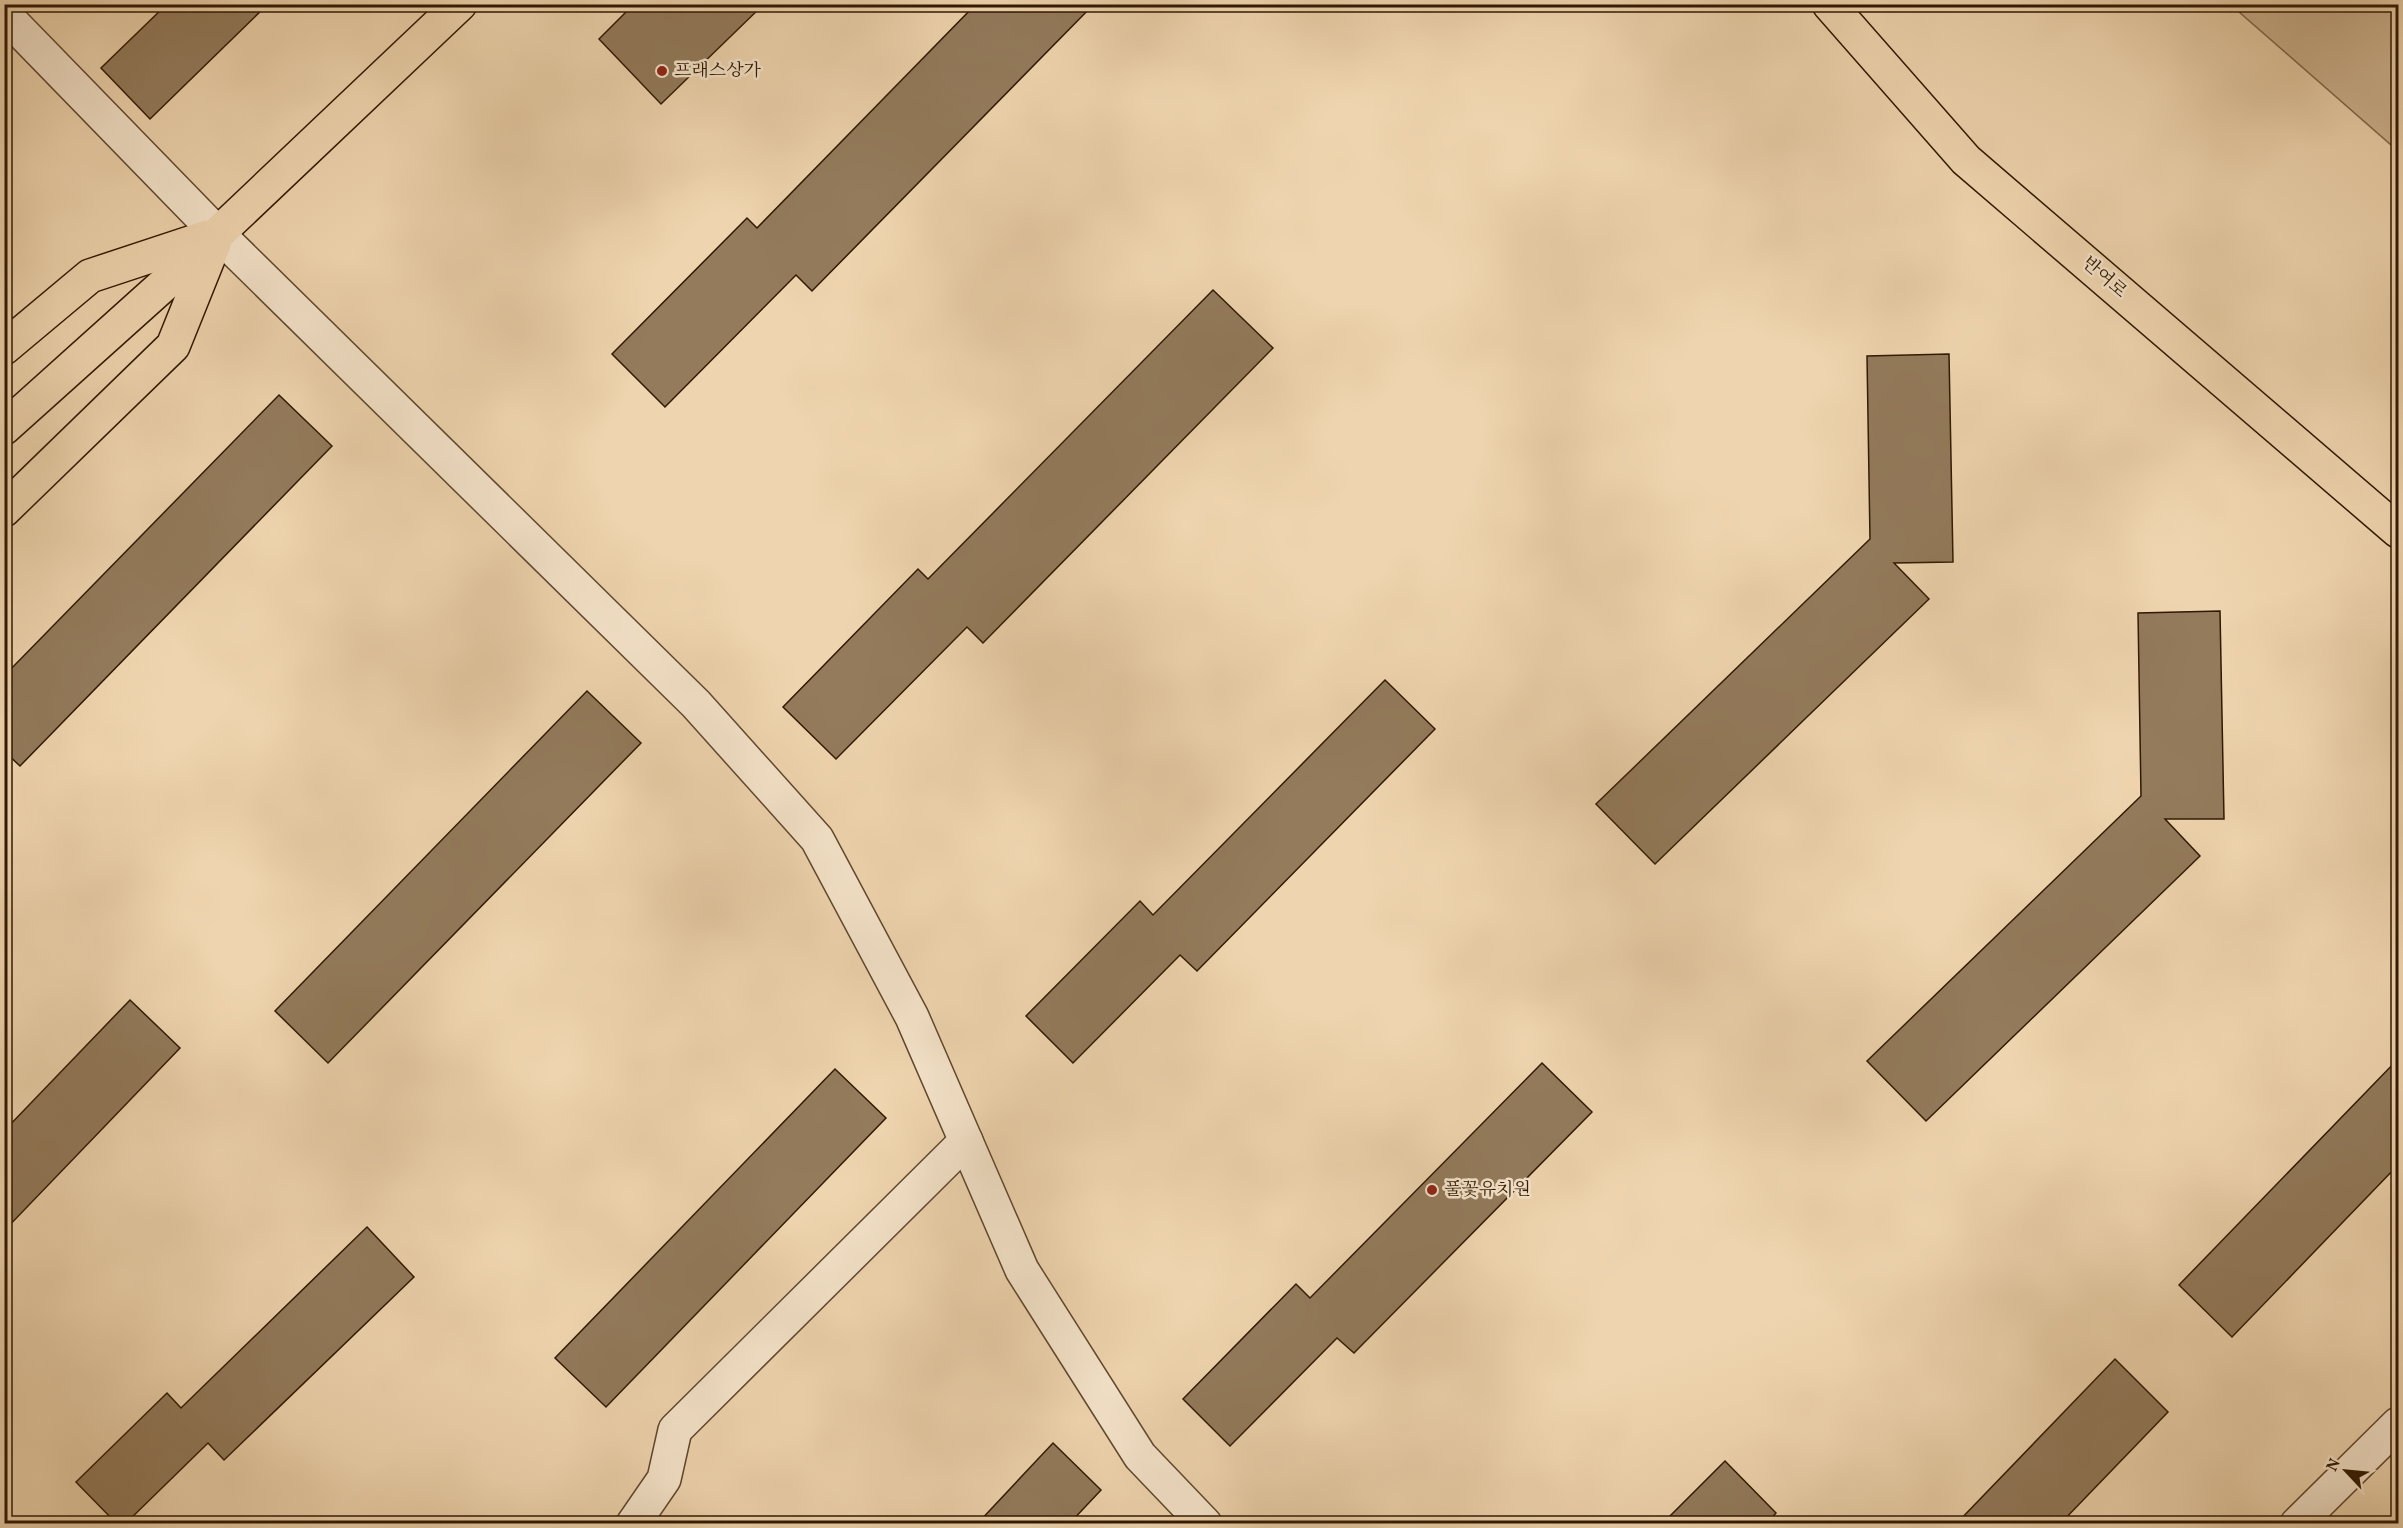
<svg xmlns="http://www.w3.org/2000/svg" width="2403" height="1528" viewBox="0 0 2403 1528" font-family="Vollkorn,'Noto Serif KR',serif">
  <style>
    .green { fill: #cfb592; stroke: #80674a; stroke-width: 1.5 }
    .building { fill: #937b5c; stroke: #301903; stroke-width: 1.5 }
    .lines { fill: none; stroke-linecap: round; stroke-linejoin: round }
    .minor-casing { stroke: #60482e; stroke-width: 36 }
    .major-casing { stroke: #301903; stroke-width: 36 }
    .minor { stroke: #f5e4cb; stroke-width: 33 }
    .major { stroke: #efd5af; stroke-width: 33 }
    .poi-dot { fill: #8f2418; stroke: #f5e4cb; stroke-width: 2 }
    .labels { text-anchor: middle; dominant-baseline: central; stroke-width: 5; stroke-linejoin: round; paint-order: stroke }
    .poi-label { font-size: 18px; fill: #301903; stroke: #f5e4cb; text-anchor: start }
    .street-label { font-size: 18px; fill: #301903; stroke: #f5e4cb }
  </style>
  <rect width="100%" height="100%" fill="#efd5af"/>
  <filter id="stains"><feTurbulence type="fractalNoise" baseFrequency=".00333" numOctaves="4"/><feColorMatrix values="0 0 0 0 .2 0 0 0 0 .09 0 0 0 0 .02 0 0 0 .5 -.17"/></filter>
  <radialGradient id="worn" r=".72"><stop offset=".6" stop-color="#630" stop-opacity="0"/><stop offset="1" stop-color="#630" stop-opacity=".3"/></radialGradient>
  <!-- green -->
  <path class="green" d="M2231,5H2398V151Z"/>
  <!-- building -->
  <g class="building">
    <path d="M167,4H268L150,119L101,68Z"/>
    <path d="M634,4H764L661,104L599,39Z"/>
    <path d="M976,4H1094L812,291L796,275L665,407L612,354L747,218L757,228Z"/>
    <path d="M1213,290L1273,348L983,643L967,627L836,759L783,707L918,569L928,579Z"/>
    <path d="M1949,354L1953,562L1894,563L1929,599L1655,864L1596,804L1870,539L1867,356Z"/>
    <path d="M279,395L332,446L20,766L4,751V676Z"/>
    <path d="M2220,611L2224,819H2165L2200,856L1926,1121L1867,1061L2141,796L2138,613Z"/>
    <path d="M1385,680L1435,729L1197,971L1180,955L1073,1063L1026,1016L1140,901L1153,915Z"/>
    <path d="M587,691L641,743L328,1063L275,1011Z"/>
    <path d="M130,1000L180,1048L4,1231V1131Z"/>
    <path d="M2398,1059V1165L2232,1337L2179,1285Z"/>
    <path d="M1542,1063L1592,1112L1354,1353L1337,1338L1230,1446L1183,1399L1296,1284L1310,1298Z"/>
    <path d="M835,1069L886,1118L606,1407L555,1358Z"/>
    <path d="M367,1227L414,1277L224,1460L208,1443L125,1524H117L76,1482L167,1393L181,1408Z"/>
    <path d="M2115,1359L2168,1412L2060,1524H1956Z"/>
    <path d="M1053,1443L1101,1490L1069,1524H977Z"/>
    <path d="M1725,1461L1776,1513L1766,1524H1662Z"/>
  </g>
  <g class="lines">
    <!-- minor casing -->
    <g class="minor-casing">
      <g id="minor">
        <path d="M4,14L218,234L696,704L817,839L912,1017L1022,1270L1140,1456L1205,1524"/>
        <path d="M633,1524L664,1479L675,1430L966,1141"/>
        <path d="M2297,1524L2398,1424"/>
      </g>
    </g>
    <!-- major casing -->
    <g class="major-casing">
      <g id="major">
        <path d="M1829,4L1966,160L2398,531"/>
        <path d="M4,348L90,276L208,237"/>
        <path d="M4,428L170,279L460,4"/>
        <path d="M4,510L173,346L214,244"/>
      </g>
    </g>
    <!-- minor -->
    <use href="#minor" class="minor"/>
    <!-- major -->
    <use href="#major" class="major"/>
  </g>
  <!-- markers -->
  <g class="poi-dot">
    <circle cx="662" cy="71" r="6"/>
    <circle cx="1432" cy="1190" r="6"/>
  </g>
  <g class="labels">
    <!-- poi labels -->
    <g class="poi-label">
      <text x="674" y="71">프래스상가</text>
      <text x="1444" y="1190">풀꽃유치원</text>
    </g>
    <!-- street labels -->
    <g class="street-label">
      <text transform="translate(2104 278) rotate(41)">반여로</text>
    </g>
  </g>
  <!-- margin -->
  <rect width="2403" height="1528" fill="none" stroke="#efd5af" stroke-width="24"/>
  <rect x="6" y="6" width="2391" height="1516" fill="none" stroke="#301903" stroke-width="3"/>
  <rect x="12" y="12" width="2379" height="1504" fill="none" stroke="#301903" stroke-width="1.5"/>
  <!-- north arrow -->
  <g transform="translate(2346 1471) rotate(296)" stroke="#f5e4cb" stroke-width="4.5" paint-order="stroke">
  <path d="M0-4.5L10 22L0 15L-10 22Z" fill="#301903"/>
  <text y="-9" font-size="16" font-weight="bold" text-anchor="middle" fill="#301903">N</text>
  </g>
  <rect width="100%" height="100%" filter="url(#stains)"/>
  <rect width="100%" height="100%" fill="url(#worn)"/>
</svg>
